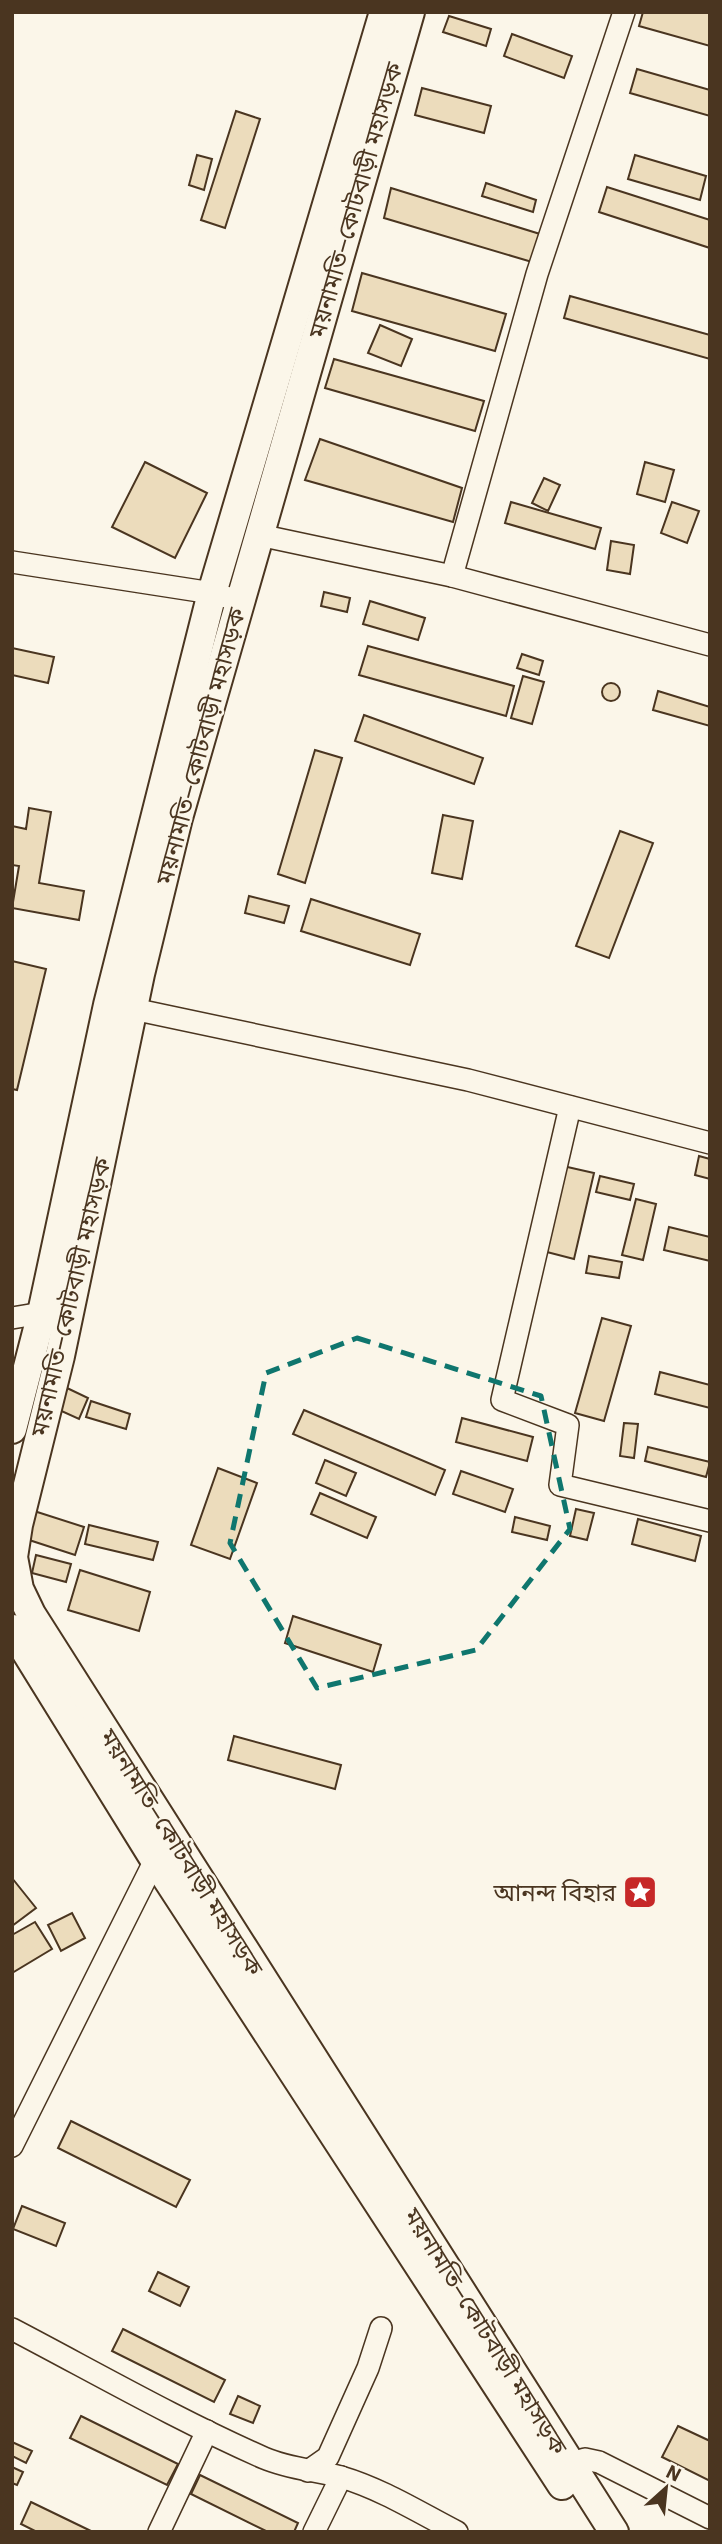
<svg xmlns="http://www.w3.org/2000/svg" width="722" height="2544" viewBox="0 0 722 2544" font-family="'IBM Plex Sans','Noto Sans Bengali',sans-serif">
  <style>
    .building { fill: #ecdcbc; stroke: #4a3520; stroke-width: 2 }
    .lines { fill: none; stroke-linecap: round; stroke-linejoin: round }
    .minor-casing { stroke: #4a3520; stroke-width: 24 }
    .major-casing { stroke: #4a3520; stroke-width: 32 }
    .minor { stroke: #fbf6e9; stroke-width: 21 }
    .major { stroke: #fbf6e9; stroke-width: 28 }
    .marked { fill: none; stroke: #0f766e; stroke-width: 5; stroke-dasharray: 14 9; stroke-linejoin: round }
    .labels { text-anchor: middle; dominant-baseline: central; stroke-width: 5; stroke-linejoin: round; paint-order: stroke }
    .street-label { font-size: 24px; fill: #4a3520; stroke: #fbf6e9 }
    .poi-label { font-size: 24px; fill: #4a3520; stroke: #fbf6e9; text-anchor: end }
  </style>
  <rect width="100%" height="100%" fill="#fbf6e9"/>
  <!-- building -->
  <g class="building">
    <path d="M643,12H710V46L639,26Z"/>
    <path d="M449,16L491,29L486,46L443,32Z"/>
    <path d="M512,34L572,56L564,78L504,56Z"/>
    <path d="M637,69L710,90V116L630,93Z"/>
    <path d="M422,88L491,106L484,133L415,115Z"/>
    <path d="M236,111L260,119L225,228L201,220Z"/>
    <path d="M197,155L212,159L204,190L189,185Z"/>
    <path d="M635,155L706,176L700,200L628,179Z"/>
    <path d="M486,183L536,200L533,212L482,196Z"/>
    <path d="M607,187L710,220V248L599,212Z"/>
    <path d="M391,188L540,234L532,262L384,218Z"/>
    <path d="M362,273L506,314L495,351L352,311Z"/>
    <path d="M570,296L710,335V359L564,318Z"/>
    <path d="M380,325L412,339L401,366L368,353Z"/>
    <path d="M334,359L484,401L475,431L325,388Z"/>
    <path d="M320,439L462,488L453,522L305,480Z"/>
    <path d="M145,462L207,493L175,558L112,527Z"/>
    <path d="M645,462L674,470L665,502L637,494Z"/>
    <path d="M544,478L560,485L548,511L532,503Z"/>
    <path d="M511,502L601,528L595,549L505,523Z"/>
    <path d="M672,502L699,511L687,543L661,533Z"/>
    <path d="M611,541L634,545L630,574L607,570Z"/>
    <path d="M324,592L350,598L347,612L321,606Z"/>
    <path d="M370,601L425,618L418,640L363,624Z"/>
    <path d="M368,646L514,686L506,716L359,675Z"/>
    <path d="M12,648L54,657L48,683L12,675Z"/>
    <path d="M522,654L543,661L539,675L517,668Z"/>
    <path d="M523,676L544,682L532,724L511,718Z"/>
    <circle cx="611" cy="692" r="9"/>
    <path d="M658,691L710,707V726L653,710Z"/>
    <path d="M364,715L483,758L474,784L355,741Z"/>
    <path d="M315,750L342,758L305,883L278,874Z"/>
    <path d="M29,808L51,812L39,883L84,891L79,920L12,908L19,866L12,865V826L26,829Z"/>
    <path d="M443,815L473,821L462,879L432,873Z"/>
    <path d="M620,831L653,843L609,958L576,946Z"/>
    <path d="M249,896L289,906L284,923L245,913Z"/>
    <path d="M311,899L420,934L410,965L301,931Z"/>
    <path d="M12,961L46,969L17,1090L12,1089Z"/>
    <path d="M699,1156L710,1159V1179L695,1175Z"/>
    <path d="M563,1166L594,1173L574,1259L543,1251Z"/>
    <path d="M600,1176L634,1184L630,1200L596,1192Z"/>
    <path d="M636,1199L656,1204L643,1260L622,1255Z"/>
    <path d="M669,1227L710,1237V1261L664,1250Z"/>
    <path d="M589,1256L622,1262L619,1278L586,1273Z"/>
    <path d="M602,1318L631,1326L604,1421L575,1413Z"/>
    <path d="M660,1372L710,1385V1408L655,1394Z"/>
    <path d="M67,1388L88,1398L79,1419L57,1409Z"/>
    <path d="M91,1401L130,1414L126,1429L86,1417Z"/>
    <path d="M304,1410L445,1470L435,1495L293,1434Z"/>
    <path d="M462,1418L533,1437L527,1461L456,1442Z"/>
    <path d="M624,1423L638,1424L634,1458L620,1456Z"/>
    <path d="M648,1447L710,1462L706,1477L645,1461Z"/>
    <path d="M325,1460L356,1473L346,1496L316,1483Z"/>
    <path d="M218,1468L257,1483L230,1559L191,1545Z"/>
    <path d="M461,1471L513,1489L505,1512L453,1494Z"/>
    <path d="M320,1493L376,1517L367,1538L311,1514Z"/>
    <path d="M576,1509L594,1513L587,1540L570,1536Z"/>
    <path d="M31,1510L84,1527L75,1555L23,1538Z"/>
    <path d="M515,1517L550,1526L547,1540L512,1532Z"/>
    <path d="M638,1519L701,1536L695,1561L632,1544Z"/>
    <path d="M89,1525L158,1542L153,1560L85,1544Z"/>
    <path d="M36,1555L71,1564L66,1582L32,1573Z"/>
    <path d="M80,1570L150,1592L139,1631L68,1610Z"/>
    <path d="M293,1616L381,1645L373,1672L285,1643Z"/>
    <path d="M234,1736L341,1765L335,1789L228,1760Z"/>
    <path d="M12,1878L36,1908L12,1926Z"/>
    <path d="M72,1913L85,1938L61,1951L48,1925Z"/>
    <path d="M35,1922L52,1949L12,1973V1935Z"/>
    <path d="M71,2121L190,2180L176,2207L58,2148Z"/>
    <path d="M22,2206L65,2223L56,2246L13,2229Z"/>
    <path d="M158,2272L189,2287L180,2306L149,2291Z"/>
    <path d="M123,2329L225,2380L214,2402L112,2351Z"/>
    <path d="M238,2396L260,2406L253,2423L230,2414Z"/>
    <path d="M81,2416L178,2464L167,2485L70,2438Z"/>
    <path d="M678,2426L710,2441V2481L662,2457Z"/>
    <path d="M12,2442L32,2451L26,2463L12,2456Z"/>
    <path d="M12,2467L23,2472L17,2485L12,2483Z"/>
    <path d="M200,2475L298,2523L294,2532H268L191,2494Z"/>
    <path d="M31,2502L93,2532H37L21,2524Z"/>
  </g>
  <g class="lines">
    <!-- minor casing -->
    <g class="minor-casing">
      <g id="minor">
        <path d="M259,535L452,576L537,274L624,12"/>
        <path d="M12,562L212,593L240,601"/>
        <path d="M452,576L710,645"/>
        <path d="M133,1009L468,1080L710,1143"/>
        <path d="M570,1107L502,1400L568,1425L560,1485L710,1521"/>
        <path d="M12,1318L42,1313"/>
        <path d="M12,2146L155,1860L165,1856"/>
        <path d="M12,2329C96,2373 178,2420 264,2458C289,2469 316,2470 341,2477C382,2489 420,2513 457,2532"/>
        <path d="M557,2467L585,2459L599,2462L710,2518"/>
        <path d="M308,2471L328,2457L368,2368L381,2328"/>
        <path d="M159,2532L207,2431"/>
        <path d="M314,2532L341,2477"/>
      </g>
    </g>
    <!-- major casing -->
    <g class="major-casing">
      <g id="major">
        <path d="M410,12L178,818L140,974L60,1356L18,1525L13,1557L19,1589L31,1614L614,2532"/>
        <path d="M12,1429L42,1313L108,1005L212,593L384,12"/>
        <path d="M12,1629L155,1860L562,2485"/>
      </g>
    </g>
    <!-- minor -->
    <use href="#minor" class="minor"/>
    <!-- major -->
    <use href="#major" class="major"/>
  </g>
  <!-- marked area -->
  <path class="marked" d="M357,1338L541,1396L570,1529L476,1650L317,1688L230,1543L266,1373Z"/>
  <!-- icons -->
  <defs>
    <g id="sight-square" transform="scale(1.75)"><rect x="-9" y="-9" width="18" height="18" rx="4" fill="#c62828" stroke="#fbf6e9"/><path d="M0-6L1.8-2.2L6-1.7L2.9 1.2L3.7 5.4L0 3.3L-3.7 5.4L-2.9 1.2L-6-1.7L-1.8-2.2Z" fill="#fff"/></g>
  </defs>
  <g fill-rule="evenodd">
    <use href="#sight-square" x="640" y="1892"/>
  </g>
  <g class="labels">
    <!-- street labels -->
    <g class="street-label">
      <text transform="translate(355 200) rotate(-74)">ময়নামতি–কোটবাড়ী মহাসড়ক</text>
      <text transform="translate(200 746) rotate(-75)">ময়নামতি–কোটবাড়ী মহাসড়ক</text>
      <text transform="translate(70 1297) rotate(-77)">ময়নামতি–কোটবাড়ী মহাসড়ক</text>
      <text transform="translate(182 1852) rotate(58)">ময়নামতি–কোটবাড়ী মহাসড়ক</text>
      <text transform="translate(486 2331) rotate(58)">ময়নামতি–কোটবাড়ী মহাসড়ক</text>
    </g>
    <!-- poi labels -->
    <g class="poi-label">
      <text x="616" y="1892">আনন্দ বিহার</text>
    </g>
  </g>
  <!-- border -->
  <rect width="722" height="2544" fill="none" stroke="#4a3520" stroke-width="28"/>
  <!-- north arrow -->
  <g transform="translate(666 2488) rotate(27)" stroke="#fbf6e9" stroke-width="5" paint-order="stroke">
  <path d="M0-5L12 26L0 18L-12 26Z" fill="#4a3520"/>
  <text y="-10" font-size="19" font-weight="bold" text-anchor="middle" fill="#4a3520">N</text>
  </g>
</svg>
